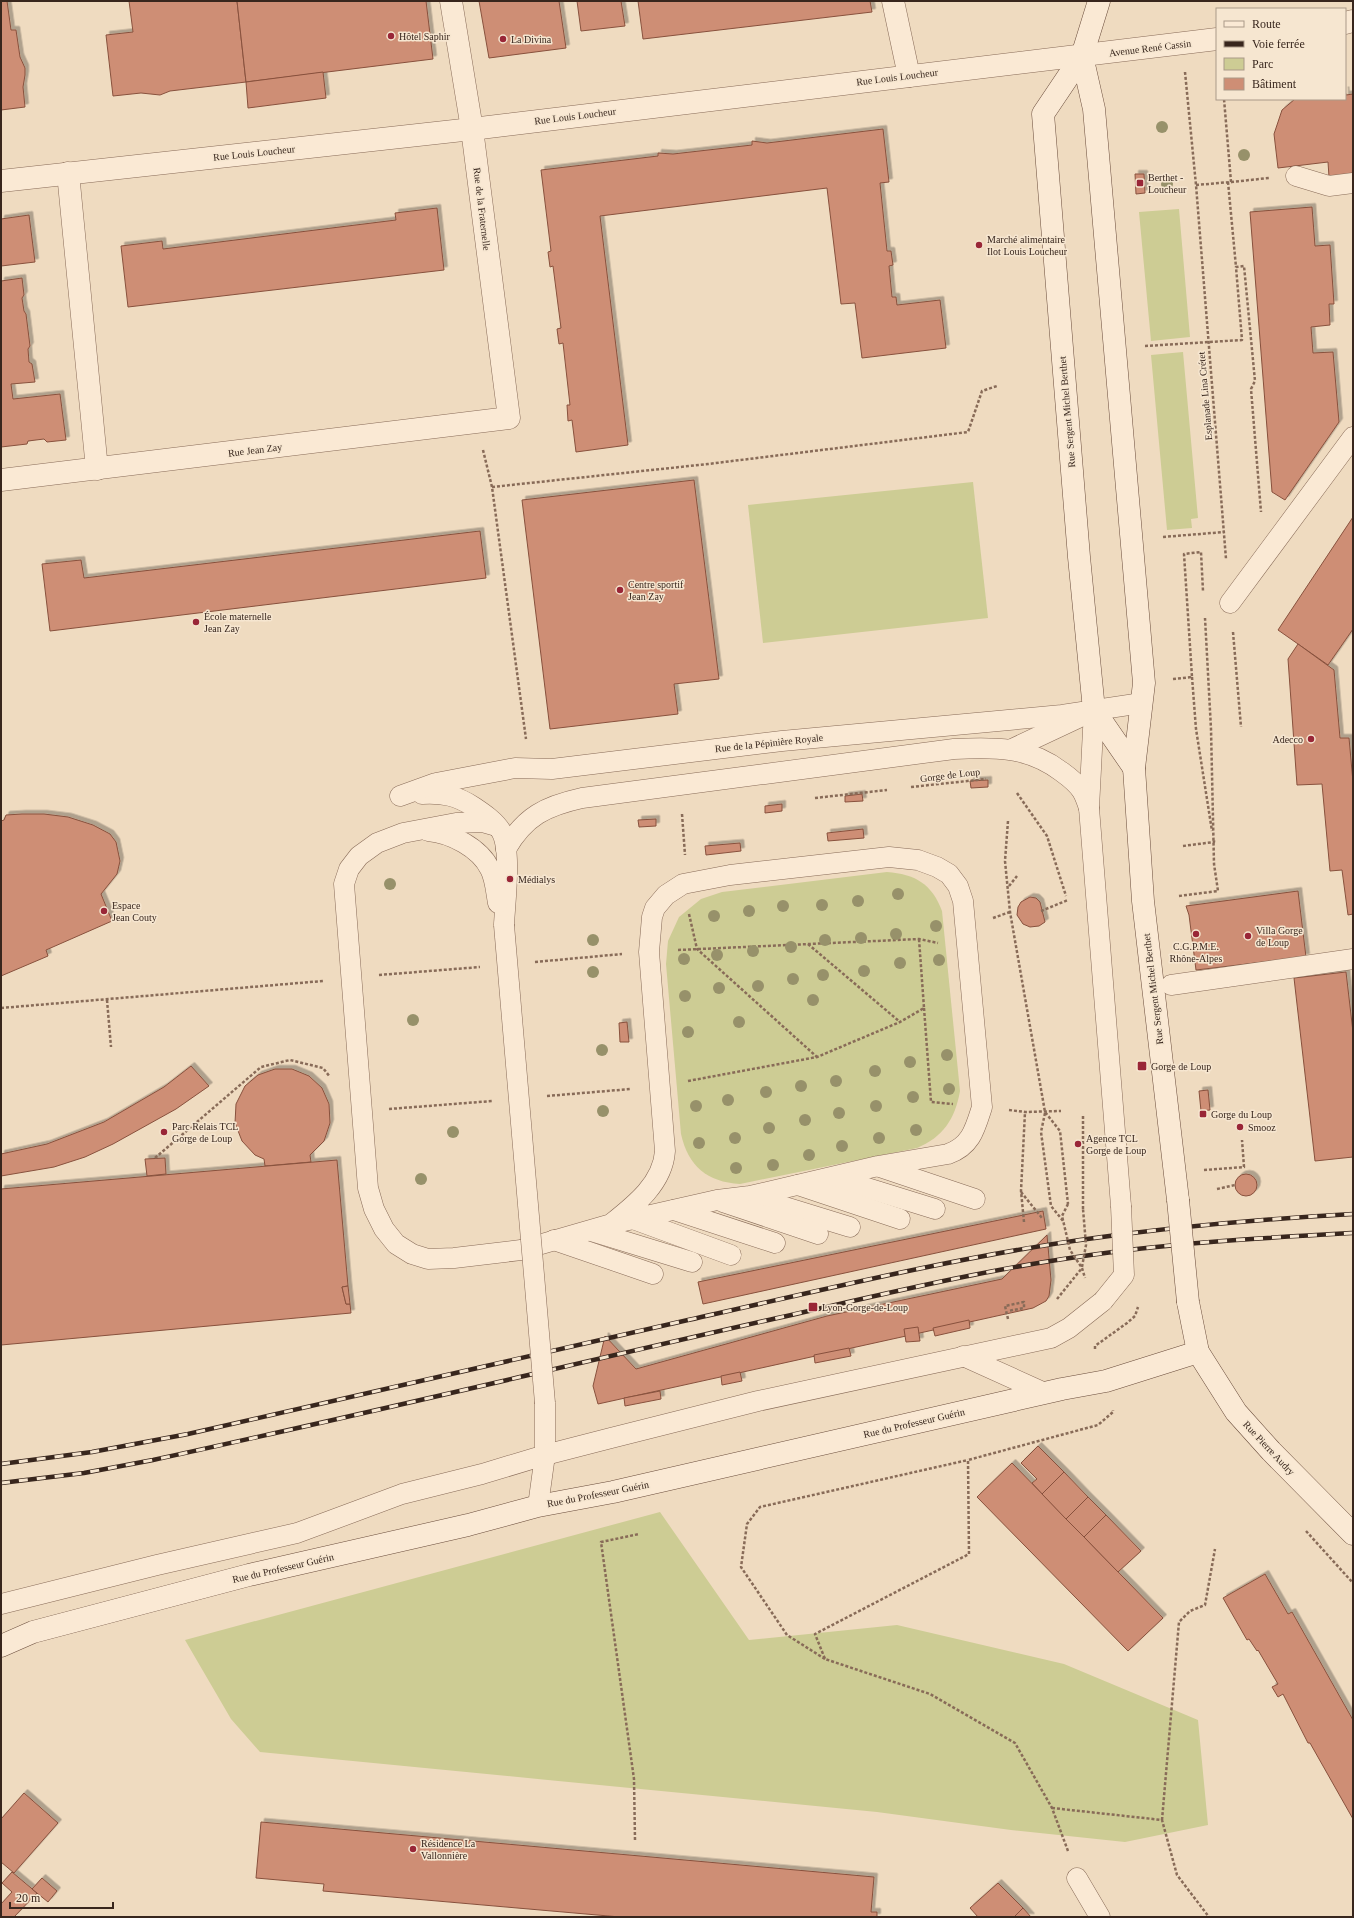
<svg xmlns="http://www.w3.org/2000/svg" width="1354" height="1918" viewBox="0 0 1354 1918" font-family="'Times New Roman',serif">
  <style>
    .green { fill: #cdcc94 }
    .building { fill: #ce8e75; stroke: #88513d; filter: url(#shadow) }
    .lines { fill: none; stroke-linecap: round; stroke-linejoin: round }
    .lane-casing { stroke: #886b58; stroke-width: 21 }
    .street-casing { stroke: #886b58; stroke-width: 23 }
    .secondary-casing { stroke: #6a4c3b; stroke-width: 23 }
    .path { stroke: #886b58; stroke-width: 2.5; stroke-dasharray: 3 2; stroke-linecap: butt }
    .lane { stroke: #fae9d4; stroke-width: 20 }
    .street { stroke: #fae9d4; stroke-width: 22 }
    .secondary { stroke: #fae9d4; stroke-width: 22 }
    .rail-casing { stroke: #38261d; stroke-width: 4.5 }
    .rail { stroke: #f6e6d0; stroke-width: 3; stroke-dasharray: 9; stroke-linecap: butt }
    .lane-bridge-casing { stroke: #886b58; stroke-width: 21; stroke-linecap: butt }
    .secondary-bridge-casing { stroke: #6a4c3b; stroke-width: 23; stroke-linecap: butt }
    .path-bridge { stroke: #886b58; stroke-width: 2.5; stroke-dasharray: 3 2; stroke-linecap: butt }
    .lane-bridge { stroke: #fae9d4; stroke-width: 20 }
    .secondary-bridge { stroke: #fae9d4; stroke-width: 22 }
    .tree { fill: #97916a }
    .poi-dot { fill: #992637; stroke: #f6e6d0; stroke-width: 1.5 }
    .labels { text-anchor: middle; dominant-baseline: central; stroke-width: 3; stroke-linejoin: round; paint-order: stroke }
    .poi-label { font-size: 10px; fill: #38261d; stroke: #f6e6d0; text-anchor: start }
    .street-label { font-size: 10px; fill: #38261d; stroke: #f6e6d0 }
  </style>
  <defs>
    <filter id="shadow"><feDropShadow dx="3.5" dy="-3.5" stdDeviation="0" flood-color="#0004"/></filter>
  </defs>
  <rect width="100%" height="100%" fill="#efdbc0"/>
  <!-- green -->
  <g class="green">
    <path d="M1179,209L1190,337L1151,341L1139,212Z"/>
    <path d="M1183,352L1198,518L1191,519L1192,528L1167,530L1151,355Z"/>
    <path d="M973,482L988,618L763,643L748,505Z"/>
    <path d="M887,872C915,874 932,884 942,911L960,1091C955,1119 943,1137 917,1148L740,1184C707,1182 688,1166 681,1134L666,964L668,941L679,917L701,899L722,892Z"/>
    <path d="M660,1512L749,1640L897,1625L1064,1664L1198,1720L1208,1825L1125,1842L1011,1830L877,1812L260,1752L231,1719L185,1640Z"/>
  </g>
  <!-- building -->
  <g class="building">
    <path d="M1,1H7L11,30H16L20,57L25,68V75L23,87L25,107L1,110Z"/>
    <path d="M129,1H237L246,82L170,91L160,95L141,93L113,96L106,35L133,32Z"/>
    <path d="M237,1H426L433,59L246,82Z"/>
    <path d="M479,1H559L566,48L489,58Z"/>
    <path d="M577,1H621L625,26L581,31Z"/>
    <path d="M638,1H870L872,12L643,39Z"/>
    <path d="M323,72L326,98L248,108L246,82Z"/>
    <path d="M1345,90L1346,95L1353,94V174L1329,177L1328,162L1278,168L1274,134L1282,110L1295,99H1345Z"/>
    <path d="M883,129L889,182L880,183L887,251H891L893,265L889,266L892,297H896L897,305L940,300L946,348L862,358L855,303L841,304L827,188L600,216L628,445L576,452L572,420L568,421L567,405H570L563,343L559,344L557,329L561,328L553,266L550,267L548,252L551,251L541,170L658,156V153L673,154L752,145V141L767,143Z"/>
    <path d="M1135,174H1144L1145,193L1136,194Z"/>
    <path d="M1312,207L1315,246L1330,245L1334,304H1329L1330,325L1311,327L1313,353L1333,352L1339,422L1285,500L1272,492L1250,212Z"/>
    <path d="M437,208L444,270L128,307L121,246L162,241L163,249L396,220L395,213Z"/>
    <path d="M29,215L35,262L1,266V219Z"/>
    <path d="M22,278L24,295L22,298L24,311L26,314L30,346L28,349L29,362L32,364L35,382L11,384L13,399L60,394L66,440L47,442L44,439L28,441L27,444L1,447V281Z"/>
    <path d="M694,480L719,679L674,684L678,714L550,729L522,500Z"/>
    <path d="M1353,517V629L1328,665L1278,630Z"/>
    <path d="M480,531L486,578L50,631L42,564L81,560L84,578Z"/>
    <path d="M1298,644L1334,670L1340,738H1349L1353,782V914L1348,915L1342,870L1330,871L1322,784L1297,785L1288,659Z"/>
    <path d="M988,780V787L971,788L970,781Z"/>
    <path d="M862,794L863,801L845,802V796Z"/>
    <path d="M782,804V811L765,813V806Z"/>
    <path d="M22,814H44L68,817L93,825L110,834L116,842L120,861L117,874L101,894L112,921L46,950L48,956L1,976V821L4,820L6,815Z"/>
    <path d="M656,819V826L639,827L638,820Z"/>
    <path d="M863,829L864,838L828,841L827,833Z"/>
    <path d="M740,843L741,851L706,855L705,846Z"/>
    <path d="M1298,891L1306,957L1196,970L1189,915L1186,906Z"/>
    <path d="M1030,897L1036,898L1040,902L1045,922L1039,926L1030,927L1023,924L1017,915L1018,907L1021,902Z"/>
    <path d="M1346,972L1353,1032V1157L1315,1161L1294,978Z"/>
    <path d="M627,1022L629,1042H620L619,1023Z"/>
    <path d="M191,1066L209,1086L176,1109L113,1144L85,1157L54,1167L1,1176V1154L47,1144L104,1122L164,1087Z"/>
    <path d="M275,1069H292L309,1076L322,1088L329,1104L330,1123L324,1141L310,1155L311,1162L265,1166L264,1159L255,1155L242,1141L235,1123L236,1104L245,1086L258,1075Z"/>
    <path d="M1208,1090L1210,1110L1201,1111L1199,1091Z"/>
    <path d="M165,1158L166,1174L147,1176L145,1159Z"/>
    <path d="M337,1160L348,1286L342,1287L346,1304H350L351,1313L1,1345V1189Z"/>
    <circle cx="1246" cy="1185" r="11"/>
    <path d="M1043,1211L1046,1229L703,1304L698,1282Z"/>
    <path d="M1047,1235L1051,1280L1049,1296L1046,1301L1033,1308L598,1404L593,1386L605,1336L636,1369L827,1316L1002,1279Z"/>
    <path d="M348,1286L350,1304H346L342,1287Z"/>
    <path d="M969,1320L970,1328L935,1336L933,1328Z"/>
    <path d="M918,1327L920,1341L906,1342L904,1329Z"/>
    <path d="M849,1348L851,1356L815,1363L814,1355Z"/>
    <path d="M740,1372L742,1381L722,1385L721,1376Z"/>
    <path d="M660,1391L661,1399L625,1406L624,1398Z"/>
    <path d="M1038,1446L1064,1472L1042,1494L1032,1483L1037,1479L1021,1463Z"/>
    <path d="M1012,1463L1163,1618L1128,1651L977,1497Z"/>
    <path d="M1064,1472L1088,1497L1066,1519L1042,1494Z"/>
    <path d="M1088,1497L1106,1515L1084,1537L1066,1519Z"/>
    <path d="M1106,1515L1141,1551L1118,1572L1084,1537Z"/>
    <path d="M1265,1574L1288,1614L1292,1612L1353,1720V1819L1310,1743H1308L1283,1694L1278,1697L1272,1687L1278,1684L1258,1650L1257,1651L1249,1639L1247,1640L1223,1598Z"/>
    <path d="M24,1793L58,1823L14,1873L1,1862V1819Z"/>
    <path d="M261,1822L874,1877L871,1912H877V1917H620L323,1891L324,1884L256,1878Z"/>
    <path d="M12,1872L37,1893L14,1917H1V1904L12,1892L2,1883Z"/>
    <path d="M42,1878L57,1891L48,1902L32,1889Z"/>
    <path d="M998,1883L1023,1908L1014,1917H978L970,1908Z"/>
    <path d="M1023,1908L1031,1917H1014Z"/>
  </g>
  <g class="lines">
    <!-- lane casing -->
    <g class="lane-casing">
      <g id="lane">
        <path d="M1296,176L1329,186L1353,183"/>
        <path d="M1230,603L1353,437"/>
        <path d="M1094,710L1089,808L1121,1206"/>
        <path d="M1012,749L1078,718"/>
        <path d="M422,794C442,793 456,795 474,807C483,813 495,821 501,831C512,849 505,903 504,925"/>
        <path d="M400,796L436,783L515,768L552,769L782,741L1062,715L1142,703"/>
        <path d="M496,826L482,822L456,823L403,833L377,843L359,856L349,869L344,884L368,1188L374,1209L384,1229L396,1244L412,1254L428,1259L454,1258L521,1250L611,1224L717,1200L750,1196L878,1166L948,1154C971,1146 975,1129 982,1107L963,901L958,886L949,874L937,867L918,860L889,857L730,875L683,884L666,895L655,908L652,917L649,952L665,1151C663,1183 635,1205 611,1224"/>
        <path d="M428,831C451,833 480,848 490,869C495,878 496,892 498,903"/>
        <path d="M506,849C525,816 546,806 582,798L954,749C994,747 1028,746 1062,772C1069,777 1077,783 1082,791C1085,796 1087,802 1089,808"/>
        <path d="M1171,985L1353,959"/>
        <path d="M880,1167L975,1199"/>
        <path d="M835,1178L935,1209"/>
        <path d="M798,1185L900,1219"/>
        <path d="M752,1197L850,1227"/>
        <path d="M723,1202L818,1234"/>
        <path d="M674,1210L775,1243"/>
        <path d="M633,1219L731,1255"/>
        <path d="M591,1231L692,1262"/>
        <path d="M554,1240L653,1274"/>
        <path d="M963,1356L1045,1393"/>
        <path d="M538,1506L545,1455V1403"/>
        <path d="M1,1604L157,1565L297,1533L402,1494L482,1474L545,1455L611,1438L758,1401L1051,1338L1069,1328L1103,1301"/>
        <path d="M1077,1878L1100,1917"/>
      </g>
    </g>
    <!-- street casing -->
    <g class="street-casing">
      <g id="street">
        <path d="M893,1L909,76"/>
        <path d="M1345,23L1353,21"/>
        <path d="M68,173L97,469"/>
        <path d="M1,181L472,129L1217,39"/>
        <path d="M1,480L509,418L472,129L451,1"/>
      </g>
    </g>
    <!-- secondary casing -->
    <g class="secondary-casing">
      <g id="secondary">
        <path d="M1099,1L1082,56L1043,114L1079,557L1094,710L1134,768"/>
        <path d="M1082,56L1094,109L1144,683L1134,768L1143,901L1178,1200"/>
        <path d="M1188,1302L1198,1352L1236,1412L1271,1451L1353,1534"/>
        <path d="M1,1646L33,1632L249,1575L468,1525L538,1506L613,1492L1062,1389L1106,1381L1198,1352"/>
      </g>
    </g>
    <!-- path -->
    <g class="path">
      <path d="M1185,72L1196,185L1226,559"/>
      <path d="M1228,182L1236,267"/>
      <path d="M1231,182L1269,178"/>
      <path d="M1196,185L1231,182L1224,99"/>
      <path d="M1145,346L1242,340L1236,267L1244,266L1255,381L1251,389L1261,512"/>
      <path d="M483,450L492,487L526,739"/>
      <path d="M492,487L708,464L968,432L982,391L997,386"/>
      <path d="M1163,537L1224,532"/>
      <path d="M1233,632L1241,727"/>
      <path d="M1192,677L1196,729L1212,831"/>
      <path d="M1173,679L1192,677L1184,554L1201,552L1203,591"/>
      <path d="M911,787L986,779"/>
      <path d="M1017,793L1047,836L1066,896"/>
      <path d="M815,798L887,790"/>
      <path d="M682,814L685,855"/>
      <path d="M1008,821L1005,861L1010,912L1045,1112L1060,1131L1068,1204"/>
      <path d="M1183,846L1214,842V840"/>
      <path d="M1009,886L1017,876"/>
      <path d="M1179,896L1218,891L1214,864L1211,729L1205,618"/>
      <path d="M1041,911L1068,900"/>
      <path d="M689,914L697,949L817,1057"/>
      <path d="M993,918L1010,912"/>
      <path d="M808,944L900,1022"/>
      <path d="M678,950L919,939L938,943"/>
      <path d="M535,962L622,954"/>
      <path d="M379,975L480,967"/>
      <path d="M107,1000L111,1047"/>
      <path d="M1,1008L323,981"/>
      <path d="M924,1008L931,1102L953,1104"/>
      <path d="M688,1081L817,1057L900,1022L924,1008L919,939"/>
      <path d="M547,1096L631,1089"/>
      <path d="M389,1109L492,1101"/>
      <path d="M1009,1110L1025,1112L1061,1111"/>
      <path d="M1045,1113L1041,1132L1051,1206L1064,1222"/>
      <path d="M1083,1116V1209"/>
      <path d="M155,1158L261,1067L290,1060L323,1068L330,1077"/>
      <path d="M1204,1170L1244,1167L1242,1140"/>
      <path d="M1217,1189L1235,1185"/>
      <path d="M1021,1192L1042,1218"/>
      <path d="M1024,1222L1021,1191L1025,1112"/>
      <path d="M1057,1299L1082,1268"/>
      <path d="M1008,1319L1005,1306L1024,1302V1308L1008,1311"/>
      <path d="M1095,1349V1346L1127,1323L1135,1316L1138,1307"/>
      <path d="M1306,1531L1353,1583"/>
      <path d="M825,1659L787,1635L741,1567L747,1524L760,1507L968,1460"/>
      <path d="M1052,1808L1162,1820L1177,1875L1209,1917"/>
      <path d="M1162,1820L1179,1622L1190,1611L1205,1605L1215,1549"/>
      <path d="M635,1840L634,1779L601,1542L639,1534"/>
      <path d="M1068,1851L1052,1808L1015,1743L930,1694L825,1659L815,1634L969,1554L968,1460L1098,1425L1113,1412V1410"/>
    </g>
    <!-- lane -->
    <use href="#lane" class="lane"/>
    <!-- street -->
    <use href="#street" class="street"/>
    <!-- secondary -->
    <use href="#secondary" class="secondary"/>
    <!-- rail casing -->
    <g class="rail-casing">
      <g id="rail">
        <path d="M1,1464L92,1452L188,1434C355,1396 521,1358 688,1320C818,1291 948,1259 1080,1240C1171,1227 1262,1219 1353,1214"/>
        <path d="M1,1483L84,1473L153,1460C357,1416 560,1367 764,1321C868,1298 972,1272 1077,1257C1168,1243 1261,1238 1353,1233"/>
      </g>
    </g>
    <!-- rail -->
    <use href="#rail" class="rail"/>
    <!-- lane-bridge casing -->
    <g class="lane-bridge-casing">
      <g id="lane-bridge">
        <path d="M504,925L545,1403"/>
        <path d="M1103,1301L1124,1275L1121,1206"/>
      </g>
    </g>
    <!-- secondary-bridge casing -->
    <g class="secondary-bridge-casing">
      <path id="secondary-bridge" d="M1178,1200L1188,1302"/>
    </g>
    <!-- path-bridge -->
    <g class="path-bridge">
      <path d="M1068,1204L1062,1216L1070,1250L1082,1268L1085,1278"/>
      <path d="M1082,1267L1086,1245L1083,1209"/>
    </g>
    <!-- lane-bridge -->
    <use href="#lane-bridge" class="lane-bridge"/>
    <!-- secondary-bridge -->
    <use href="#secondary-bridge" class="secondary-bridge"/>
  </g>
  <!-- trees -->
  <g class="tree">
    <circle cx="1162" cy="127" r="6"/>
    <circle cx="1244" cy="155" r="6"/>
    <circle cx="1167" cy="184" r="6"/>
    <circle cx="390" cy="884" r="6"/>
    <circle cx="898" cy="894" r="6"/>
    <circle cx="858" cy="901" r="6"/>
    <circle cx="822" cy="905" r="6"/>
    <circle cx="783" cy="906" r="6"/>
    <circle cx="749" cy="911" r="6"/>
    <circle cx="714" cy="916" r="6"/>
    <circle cx="936" cy="926" r="6"/>
    <circle cx="896" cy="934" r="6"/>
    <circle cx="861" cy="938" r="6"/>
    <circle cx="593" cy="940" r="6"/>
    <circle cx="825" cy="940" r="6"/>
    <circle cx="791" cy="947" r="6"/>
    <circle cx="753" cy="951" r="6"/>
    <circle cx="717" cy="955" r="6"/>
    <circle cx="684" cy="959" r="6"/>
    <circle cx="939" cy="960" r="6"/>
    <circle cx="900" cy="963" r="6"/>
    <circle cx="864" cy="971" r="6"/>
    <circle cx="593" cy="972" r="6"/>
    <circle cx="823" cy="975" r="6"/>
    <circle cx="793" cy="979" r="6"/>
    <circle cx="758" cy="986" r="6"/>
    <circle cx="719" cy="988" r="6"/>
    <circle cx="685" cy="996" r="6"/>
    <circle cx="813" cy="1000" r="6"/>
    <circle cx="413" cy="1020" r="6"/>
    <circle cx="739" cy="1022" r="6"/>
    <circle cx="688" cy="1032" r="6"/>
    <circle cx="602" cy="1050" r="6"/>
    <circle cx="947" cy="1055" r="6"/>
    <circle cx="910" cy="1062" r="6"/>
    <circle cx="875" cy="1071" r="6"/>
    <circle cx="836" cy="1081" r="6"/>
    <circle cx="801" cy="1086" r="6"/>
    <circle cx="949" cy="1089" r="6"/>
    <circle cx="766" cy="1092" r="6"/>
    <circle cx="913" cy="1097" r="6"/>
    <circle cx="728" cy="1100" r="6"/>
    <circle cx="696" cy="1106" r="6"/>
    <circle cx="876" cy="1106" r="6"/>
    <circle cx="603" cy="1111" r="6"/>
    <circle cx="839" cy="1113" r="6"/>
    <circle cx="805" cy="1120" r="6"/>
    <circle cx="769" cy="1128" r="6"/>
    <circle cx="916" cy="1130" r="6"/>
    <circle cx="453" cy="1132" r="6"/>
    <circle cx="735" cy="1138" r="6"/>
    <circle cx="879" cy="1138" r="6"/>
    <circle cx="699" cy="1143" r="6"/>
    <circle cx="842" cy="1146" r="6"/>
    <circle cx="809" cy="1155" r="6"/>
    <circle cx="773" cy="1165" r="6"/>
    <circle cx="736" cy="1168" r="6"/>
    <circle cx="421" cy="1179" r="6"/>
  </g>
  <!-- markers -->
  <g class="poi-dot">
    <circle cx="391" cy="36" r="4"/>
    <circle cx="503" cy="39" r="4"/>
    <rect x="1136" y="179" width="8" height="8" rx="2"/>
    <circle cx="979" cy="245" r="4"/>
    <circle cx="620" cy="590" r="4"/>
    <circle cx="196" cy="622" r="4"/>
    <circle cx="1311" cy="739" r="4"/>
    <circle cx="510" cy="879" r="4"/>
    <circle cx="104" cy="911" r="4"/>
    <circle cx="1196" cy="934" r="4"/>
    <circle cx="1248" cy="936" r="4"/>
    <rect x="1137" y="1061" width="10" height="10" rx="2"/>
    <rect x="1199" y="1110" width="8" height="8" rx="2"/>
    <circle cx="1240" cy="1127" r="4"/>
    <circle cx="164" cy="1132" r="4"/>
    <circle cx="1078" cy="1144" r="4"/>
    <rect x="808" y="1302" width="10" height="10" rx="2"/>
    <circle cx="413" cy="1849" r="4"/>
  </g>
  <g class="labels">
    <!-- poi labels -->
    <g class="poi-label">
      <text x="399" y="36">Hôtel Saphir</text>
      <text x="511" y="39">La Divina</text>
      <text x="1148" y="177">Berthet -<tspan x="1148" dy="12">Loucheur</tspan></text>
      <text x="987" y="239">Marché alimentaire<tspan x="987" dy="12">Ilot Louis Loucheur</tspan></text>
      <text x="628" y="584">Centre sportif<tspan x="628" dy="12">Jean Zay</tspan></text>
      <text x="204" y="616">École maternelle<tspan x="204" dy="12">Jean Zay</tspan></text>
      <text x="1303" y="739" text-anchor="end">Adecco</text>
      <text x="518" y="879">Médialys</text>
      <text x="112" y="905">Espace<tspan x="112" dy="12">Jean Couty</tspan></text>
      <text x="1256" y="930">Villa Gorge<tspan x="1256" dy="12">de Loup</tspan></text>
      <text x="1196" y="946" text-anchor="middle">C.G.P.M.E.<tspan x="1196" dy="12">Rhône-Alpes</tspan></text>
      <text x="1151" y="1066">Gorge de Loup</text>
      <text x="1211" y="1114">Gorge du Loup</text>
      <text x="172" y="1126">Parc Relais TCL<tspan x="172" dy="12">Gorge de Loup</tspan></text>
      <text x="1248" y="1127">Smooz</text>
      <text x="1086" y="1138">Agence TCL<tspan x="1086" dy="12">Gorge de Loup</tspan></text>
      <text x="822" y="1307">Lyon-Gorge-de-Loup</text>
      <text x="421" y="1843">Résidence La<tspan x="421" dy="12">Vallonnière</tspan></text>
    </g>
    <!-- street labels -->
    <g class="street-label">
      <text transform="translate(1150 48) rotate(-7)">Avenue René Cassin</text>
      <text transform="translate(897 77) rotate(-7)">Rue Louis Loucheur</text>
      <text transform="translate(575 116) rotate(-7)">Rue Louis Loucheur</text>
      <text transform="translate(254 153) rotate(-6)">Rue Louis Loucheur</text>
      <text transform="translate(482 209) rotate(83)">Rue de la Fraternelle</text>
      <text transform="translate(1205 396) rotate(-95)">Esplanade Lina Crétet</text>
      <text transform="translate(1067 412) rotate(-95)">Rue Sergent Michel Berthet</text>
      <text transform="translate(255 450) rotate(-7)">Rue Jean Zay</text>
      <text transform="translate(769 743) rotate(-6)">Rue de la Pépinière Royale</text>
      <text transform="translate(950 775) rotate(-7)">Gorge de Loup</text>
      <text transform="translate(1153 989) rotate(-97)">Rue Sergent Michel Berthet</text>
      <text transform="translate(914 1423) rotate(-13)">Rue du Professeur Guérin</text>
      <text transform="translate(1269 1448) rotate(47)">Rue Pierre Audry</text>
      <text transform="translate(598 1494) rotate(-11)">Rue du Professeur Guérin</text>
      <text transform="translate(283 1568) rotate(-13)">Rue du Professeur Guérin</text>
    </g>
  </g>
  <!-- border -->
  <rect width="1354" height="1918" fill="none" stroke="#38261d" stroke-width="4"/>
  <!-- legend -->
  <rect x="1216" y="8" width="130" height="92" fill="#f6e6d0" stroke="#aa9988"/>
  <rect x="1224" y="21" width="20" height="6" fill="#fae9d4" stroke="#aa9988"/>
  <text x="1252" y="28" font-size="12" fill="#38261d">Route</text>
  <rect x="1224" y="41" width="20" height="6" fill="#38261d" stroke="#aa9988"/>
  <text x="1252" y="48" font-size="12" fill="#38261d">Voie ferrée</text>
  <rect x="1224" y="58" width="20" height="12" fill="#cdcc94" stroke="#aa9988"/>
  <text x="1252" y="68" font-size="12" fill="#38261d">Parc</text>
  <rect x="1224" y="78" width="20" height="12" fill="#ce8e75" stroke="#aa9988"/>
  <text x="1252" y="88" font-size="12" fill="#38261d">Bâtiment</text>
  <!-- scale -->
  <path d="M10 1902v6h103v-6" fill="none" stroke="#38261d" stroke-width="2"/>
  <text x="16" y="1902" font-size="12" fill="#38261d" stroke="#f6e6d0" stroke-width="3" paint-order="stroke">20 m</text>
</svg>
